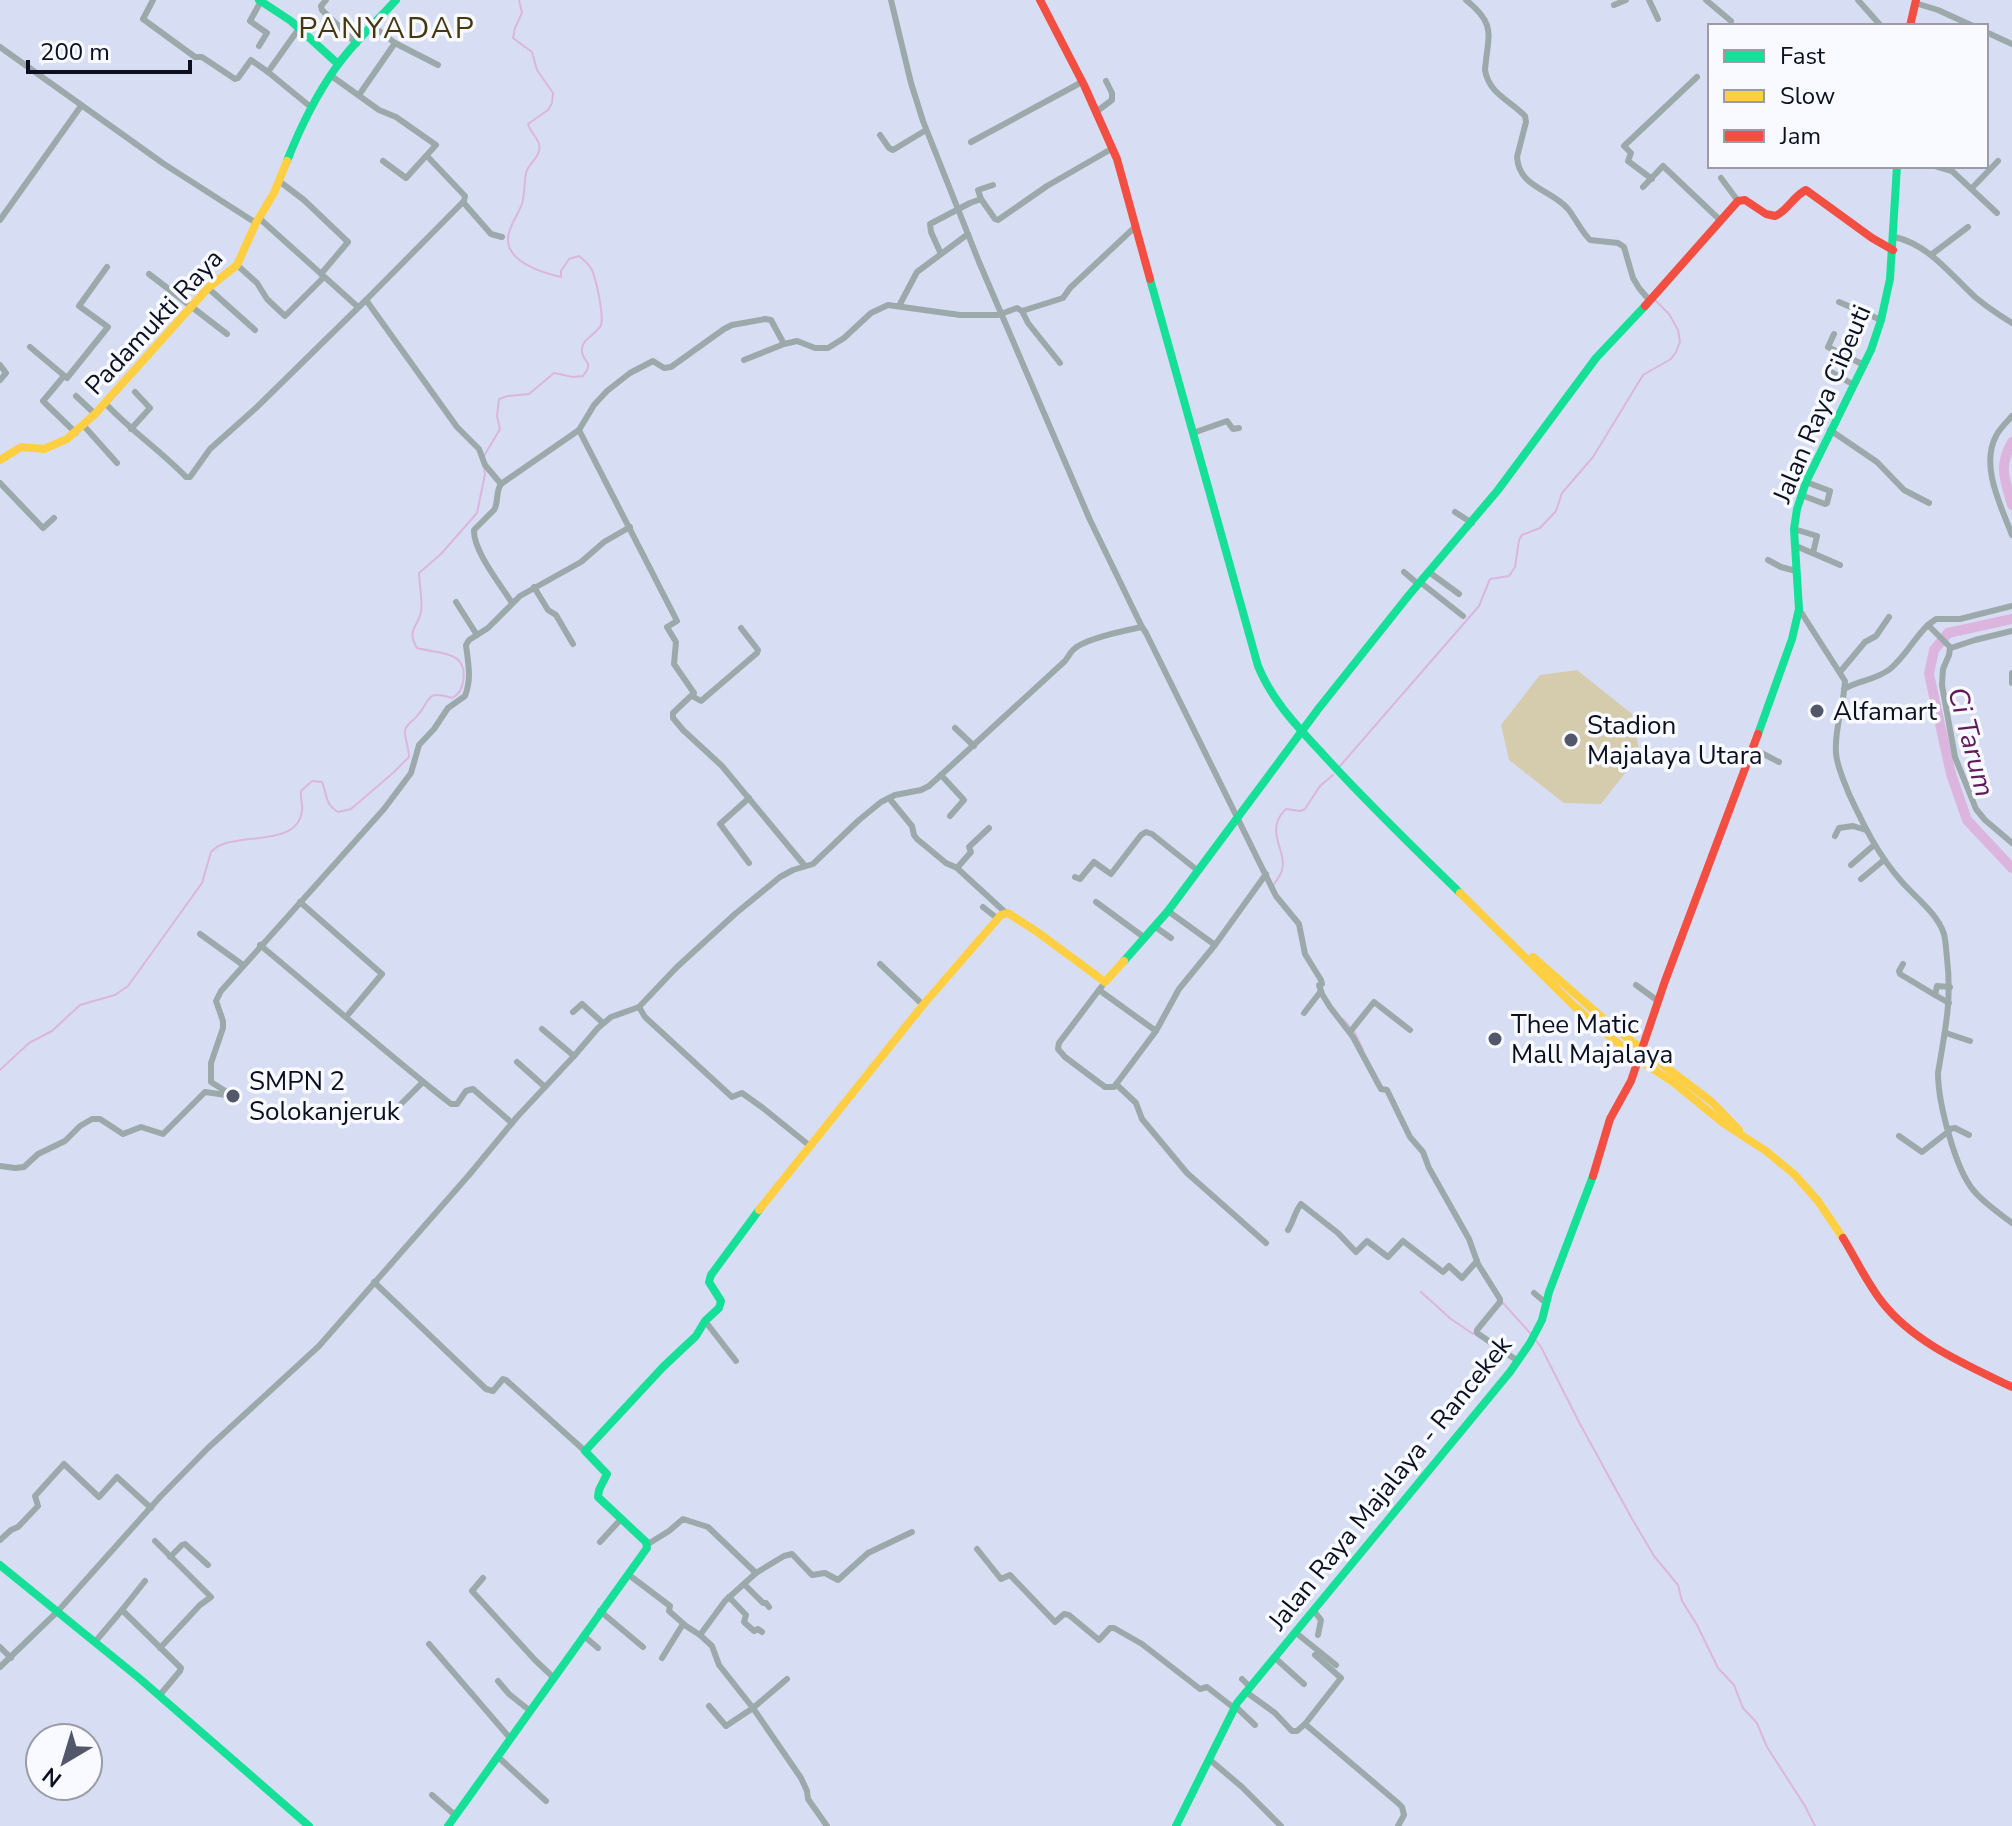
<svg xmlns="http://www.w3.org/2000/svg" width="2012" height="1826" viewBox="0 0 2012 1826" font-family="'Nunito Sans',sans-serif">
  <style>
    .garden { fill: #d5cbad }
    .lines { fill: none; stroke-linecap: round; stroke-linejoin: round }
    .stream { stroke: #dcb5df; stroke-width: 2 }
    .river { stroke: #dcb5df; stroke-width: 10 }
    .street { stroke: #9ca9aa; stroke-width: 6 }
    .fast { stroke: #16e098; stroke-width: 8 }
    .slow { stroke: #ffcf43; stroke-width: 8 }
    .jam { stroke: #f24e42; stroke-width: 8 }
    .poi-dot { fill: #52576a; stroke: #f8faff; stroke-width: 3 }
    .labels { text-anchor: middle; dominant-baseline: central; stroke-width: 7; stroke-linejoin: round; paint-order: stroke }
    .street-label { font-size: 26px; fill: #0b0f20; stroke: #f8faff }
    .poi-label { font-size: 26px; fill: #0b0f20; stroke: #f8faff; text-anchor: start }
    .water-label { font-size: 28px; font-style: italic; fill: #5e1a59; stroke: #f8faff }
    .quarter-label { font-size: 30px; letter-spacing: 2px; fill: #44370e; stroke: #f8faff }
  </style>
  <rect width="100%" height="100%" fill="#d7def3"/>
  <!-- garden -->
  <path class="garden" d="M1577,670L1632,714L1640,754L1601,804L1564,803L1509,760L1501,725L1540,675Z"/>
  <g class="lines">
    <!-- stream -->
    <g class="stream">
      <path d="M484,456L500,429L497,416L499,399L508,396L529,394L554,373L573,377L583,376C596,359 581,364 582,349C582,339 597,334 601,325C604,315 596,279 592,270C588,263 584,260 579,256L569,259L561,271V277C543,273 507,262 508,239C508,227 518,215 522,204C525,194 524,183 526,173C528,164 537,160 539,151C542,140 530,133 528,124L548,110L552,103L553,93L537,70L532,52L513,38L515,28L522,13L519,0"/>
      <path d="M1340,766L1479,606L1490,579L1509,576L1515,567L1519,540L1522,535L1540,528L1556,511L1562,493L1593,457L1643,375L1671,359L1676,352L1680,342L1678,330L1669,314L1654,299"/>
      <path d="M1273,886C1276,881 1281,875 1282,870C1288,851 1263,831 1286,809L1300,811L1305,809L1320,786L1333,775"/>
      <path d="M1343,1019L1355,1033L1363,1050"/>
      <path d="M0,1070L29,1043L52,1031L80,1005L115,995L128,986L202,883L211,852C214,849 217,846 221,845C243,834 299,846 302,810C303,804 300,798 301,791L312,781L322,782C328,796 324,803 338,812L351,809L393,773L409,757C409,748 404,736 405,731C406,724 413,721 417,716C431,701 425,689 452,698C459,694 461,691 463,682C469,650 439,654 417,648C406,629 418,628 421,612C423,604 419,582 419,573L441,554L477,513L485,474L484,467"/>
      <path d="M1421,1292L1451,1319L1473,1334L1475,1331"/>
      <path d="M1503,1303L1531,1334"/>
      <path d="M1535,1339L1541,1347L1580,1424L1631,1517L1654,1556L1678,1585L1682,1601L1697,1625L1718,1668L1734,1685L1743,1708L1757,1723L1767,1747L1805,1806L1815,1826"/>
    </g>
    <!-- river -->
    <g class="river">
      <path d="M2012,442C1998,467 2005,480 2012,505"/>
      <path d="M2012,619L1948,633L1934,650L1929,674L1951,774L1967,820L2012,868"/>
    </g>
    <!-- street -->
    <g class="street">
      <path d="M153,0L143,19L195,57H202L235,79L238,78L251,60L268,72"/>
      <path d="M326,0L321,6L322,10L357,44"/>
      <path d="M891,0L911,83L923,121L979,262L1090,520L1142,627"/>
      <path d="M1466,0C1497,25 1488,34 1485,70C1489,94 1510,100 1525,116L1526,122L1517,157C1519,188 1551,189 1568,209C1576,219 1581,231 1590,240L1618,243L1624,247L1633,278L1639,288L1650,301"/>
      <path d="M1649,0L1658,19"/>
      <path d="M1706,0L1731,21"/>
      <path d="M1858,0L1881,26"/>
      <path d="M1915,3L1938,10L1973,26"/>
      <path d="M1614,5L1626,0"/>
      <path d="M373,26L395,43L438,65"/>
      <path d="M300,27L268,72L312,108"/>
      <path d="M1986,32L2012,44"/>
      <path d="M259,46L267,33L250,21L261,1"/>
      <path d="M0,47L164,164L256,223"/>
      <path d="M330,75L379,110L396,117L436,145L406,178L383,161"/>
      <path d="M359,95L395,43"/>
      <path d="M1096,112L1112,100V93L1106,81"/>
      <path d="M880,135L889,148L893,150L926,130"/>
      <path d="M971,142L1082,82"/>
      <path d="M1935,166L1952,171L1997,213"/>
      <path d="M1721,178L1738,201"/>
      <path d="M1652,179L1628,161L1631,153L1624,146L1697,77"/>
      <path d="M279,181L304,200L348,242L321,274"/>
      <path d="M1643,187L1663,166L1720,220"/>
      <path d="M1972,188L1998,161"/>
      <path d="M981,199L995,219L998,220L1047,186L1113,148"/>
      <path d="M463,202L491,234L502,237"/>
      <path d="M259,218L358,307"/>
      <path d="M0,220L81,106"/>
      <path d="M1895,237C1929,245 1950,274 1975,297C1987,307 1999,315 2012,323"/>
      <path d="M941,254L931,232L930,224L970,203L981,199L978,190L993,185"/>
      <path d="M1931,255L1968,227"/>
      <path d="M237,265L257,283L267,299L285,316L324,277"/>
      <path d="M149,274L227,334"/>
      <path d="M208,288L255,330"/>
      <path d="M366,300L464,201L465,196L427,156"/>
      <path d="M1839,302L1881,320"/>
      <path d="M899,306L917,272L968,234"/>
      <path d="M1022,311L1028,323L1060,363"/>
      <path d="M1834,334L1828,347L1864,365"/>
      <path d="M30,347L67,378L108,327L79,306L107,267"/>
      <path d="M744,360L784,344"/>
      <path d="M0,365L6,373L0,380"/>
      <path d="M1828,370L1854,385"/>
      <path d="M64,376L43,401L76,433"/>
      <path d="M76,396L95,414"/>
      <path d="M105,403C130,430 161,451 186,477H190L210,449L257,407L366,300L457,427L479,449L485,465L501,484"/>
      <path d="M2012,416C2007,422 2000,428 1996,436C1980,466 2001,506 2012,535"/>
      <path d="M84,426L117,463"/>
      <path d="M131,429L150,408L135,392"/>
      <path d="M579,430L677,621L667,627L676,642L674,664L694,693L673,713V718L683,730L722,766L805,866"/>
      <path d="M1830,430L1877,462L1904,490L1929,503"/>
      <path d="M1193,433L1227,421L1233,429L1239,428"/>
      <path d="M0,483L43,528L54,518"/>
      <path d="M1801,495L1825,504L1827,503L1830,491L1806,482"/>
      <path d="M1455,512L1472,523"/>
      <path d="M1794,529L1817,536L1813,553"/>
      <path d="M1796,546L1840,565"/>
      <path d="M1768,560L1781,567L1796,571"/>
      <path d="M1404,572L1418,584"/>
      <path d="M1429,572L1459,594"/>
      <path d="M1420,582L1463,616"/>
      <path d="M534,587L548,610L556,615L573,644"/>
      <path d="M456,602L477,635"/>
      <path d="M512,603C501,585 473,551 474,530L494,510C499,502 495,493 501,484L579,430L594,405L607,391L630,373L653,361L664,368L671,367L724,329L732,325L765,319L771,320L784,344L797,341L815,348H828L844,338L871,313L888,305L960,315H998L1017,308L1022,311L1063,298L1070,288L1135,227"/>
      <path d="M2012,606L1960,619H1936L1928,625L1951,648L1975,640L2012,631"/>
      <path d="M1799,609L1845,681C1844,705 1834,729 1836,753C1837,767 1844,781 1849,794C1864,826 1878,855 1902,882C1916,898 1937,913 1944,934C1946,942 1946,950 1947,958C1952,1002 1945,1030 1938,1073C1938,1102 1955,1169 1974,1191C1984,1203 1999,1213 2012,1223"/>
      <path d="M1950,648L1949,655L1943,669L1942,685L1955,757L1976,809L1985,820L2012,843"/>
      <path d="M1840,672L1865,642L1876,636L1889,617"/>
      <path d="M2012,673V683"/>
      <path d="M1844,689C1860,680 1876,680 1890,669C1906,656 1914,638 1928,625"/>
      <path d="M692,696L701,701L757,653L758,650L741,628"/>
      <path d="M955,728L974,746"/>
      <path d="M1752,748L1779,762"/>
      <path d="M941,775L964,800L950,816"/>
      <path d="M889,798L912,826L914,835L917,839L946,863L957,868L1006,913"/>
      <path d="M1835,836L1839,828L1853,826L1866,830"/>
      <path d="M749,863L720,824L749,798"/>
      <path d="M1851,865L1874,845"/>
      <path d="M957,868L971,852L969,847L989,828"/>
      <path d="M1075,877L1080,879L1094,862L1111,874L1141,835L1146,832L1152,834L1197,870"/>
      <path d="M1861,879L1884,860"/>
      <path d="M300,902L382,974L346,1017"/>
      <path d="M1096,902L1145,938"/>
      <path d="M983,907L998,919"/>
      <path d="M1168,911L1215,945"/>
      <path d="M1154,926L1171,938"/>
      <path d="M200,934L243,965"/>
      <path d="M260,945C324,998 386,1053 451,1104H457L466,1091L473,1089L512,1123"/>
      <path d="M880,964L923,1005"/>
      <path d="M1903,964L1899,971L1900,974L1935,995"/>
      <path d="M1105,982L1059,1043L1058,1049L1065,1057L1105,1087H1114L1156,1031L1179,989L1215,945L1266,874"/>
      <path d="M1636,985L1658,1001"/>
      <path d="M1099,990L1156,1031"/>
      <path d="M1949,1003L1935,995L1937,986L1950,987"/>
      <path d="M639,1007L645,1017L732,1097L742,1093L763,1108L810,1146"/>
      <path d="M573,1012L582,1004L603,1023"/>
      <path d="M1304,1013L1321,991"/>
      <path d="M542,1029L574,1056"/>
      <path d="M1350,1032L1374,1002L1410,1030"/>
      <path d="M1946,1033L1970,1041"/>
      <path d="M517,1062L545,1087"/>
      <path d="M1116,1084L1136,1103L1142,1119L1187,1173L1266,1243"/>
      <path d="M401,1104L423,1082"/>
      <path d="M1949,1129L1955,1128L1969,1135"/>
      <path d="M1899,1136L1922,1152L1949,1131"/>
      <path d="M0,1166L15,1168L24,1167L38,1154L65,1141L80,1126L92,1119H100L123,1134L141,1127L163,1134L205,1092L233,1096L211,1082V1063L223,1028V1021L216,1001L221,991L384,809L411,773L419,745L434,729L448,708L465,696C472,678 468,663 466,645L469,640L488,628L520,596L581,562L604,542L630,527"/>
      <path d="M1288,1230C1294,1221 1294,1213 1301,1204L1338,1233L1356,1252L1367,1241L1388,1257L1403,1241L1443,1272L1449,1266L1462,1278L1477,1261"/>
      <path d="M374,1282L486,1389L493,1391L503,1379L506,1380L585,1451"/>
      <path d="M1534,1293L1546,1303"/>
      <path d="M705,1321L736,1361"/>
      <path d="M0,1540L11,1530L18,1527L38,1506L35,1496L64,1464L99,1497L117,1477L151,1508"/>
      <path d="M155,1541L211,1597L200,1605L160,1648"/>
      <path d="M600,1542L621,1519"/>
      <path d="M648,1544L669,1531L683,1519L708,1527L756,1573L784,1556L792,1554L812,1575L825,1573L838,1580L868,1553L912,1532"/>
      <path d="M977,1549L1001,1579L1010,1575L1055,1622L1064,1614L1069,1615L1099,1640L1110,1628H1114L1142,1644L1200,1689L1207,1687L1234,1708"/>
      <path d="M170,1557L182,1545L185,1544L208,1565"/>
      <path d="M629,1575L670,1606L669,1611L686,1626L700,1635L712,1646L719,1665L753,1708L801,1778L807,1791L808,1799L827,1826"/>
      <path d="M483,1578L472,1591L535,1660L554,1678"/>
      <path d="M744,1584L763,1603H766L769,1607"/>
      <path d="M729,1597L746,1615L744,1622L754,1631L758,1629L762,1632"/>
      <path d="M122,1610L145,1581"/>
      <path d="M600,1611L643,1647"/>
      <path d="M1314,1611L1321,1620L1318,1635"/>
      <path d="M1295,1632L1336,1665"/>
      <path d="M700,1635L725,1601L756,1573"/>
      <path d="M584,1636L598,1648"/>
      <path d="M95,1642L122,1610L181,1668L180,1671L159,1696"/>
      <path d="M429,1644L510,1738"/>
      <path d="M0,1647L11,1658"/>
      <path d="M1274,1657L1304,1684"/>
      <path d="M662,1658L683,1624"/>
      <path d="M0,1667L58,1611L160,1497L208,1448L319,1346L469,1175L517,1117L574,1056L598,1028L611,1017L639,1007L677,967L735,914L780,877L793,870L813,864L859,820L881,802L895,795L921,790L929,786L1065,661C1068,657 1070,653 1073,650C1083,639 1127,630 1142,627L1146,633L1276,896L1299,924L1305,954L1321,980L1322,984L1319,985L1322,994L1330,1007L1353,1037L1381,1089L1387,1090L1410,1137L1423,1152L1429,1168L1469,1239L1478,1264L1500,1299V1302L1477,1330V1333L1518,1361"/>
      <path d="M1242,1679L1250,1687"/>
      <path d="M498,1681L509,1694L529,1710"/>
      <path d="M1246,1692L1275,1713L1292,1731H1297L1305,1724L1398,1803L1402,1807L1404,1815L1398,1826"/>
      <path d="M709,1706L726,1726L753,1708L787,1679"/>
      <path d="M1235,1706L1255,1725"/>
      <path d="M1305,1724L1341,1678L1315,1655"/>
      <path d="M497,1756L546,1801"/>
      <path d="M1209,1759L1242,1787L1281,1826"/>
      <path d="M432,1795L455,1815"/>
    </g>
    <!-- fast -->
    <g class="fast">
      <path d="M259,0L291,21L338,64"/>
      <path d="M287,161C300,128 316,95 337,66C354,42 377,21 396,0"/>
      <path d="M1150,279L1258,666C1272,700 1295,724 1320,751C1364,800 1412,846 1460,893"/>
      <path d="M1758,734L1792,639L1799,609L1794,529L1797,509L1806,482L1871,350L1881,320L1890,279L1897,166"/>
      <path d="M1124,961L1168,911L1319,708L1409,595L1498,490L1596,358L1645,306"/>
      <path d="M0,1565L139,1678L309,1826"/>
      <path d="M448,1826L647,1548L646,1542L598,1497L599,1490L607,1474L585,1451L663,1367L696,1336L705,1321L719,1308L721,1301L709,1282L711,1275L759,1210"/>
      <path d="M1176,1826L1237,1703L1510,1372L1530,1343L1542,1320L1549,1292L1593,1176"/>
    </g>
    <!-- slow -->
    <g class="slow">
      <path d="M0,460L21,447L44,449L67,439L95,414L208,288L237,265L256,223L274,193L287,161"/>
      <path d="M1460,893L1572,1004L1599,1028L1639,1060L1673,1082L1723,1123L1766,1151L1794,1174L1818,1201L1843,1238"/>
      <path d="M1533,957L1613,1027L1712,1102L1739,1130"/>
      <path d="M759,1210L923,1005L1001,915L1008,913L1036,931L1105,982L1124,961"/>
    </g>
    <!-- jam -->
    <g class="jam">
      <path d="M1040,0L1084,85L1117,159L1150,279"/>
      <path d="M1910,26L1916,0"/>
      <path d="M1645,306L1738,201L1745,200L1766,214L1775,216C1788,211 1793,196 1806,190L1872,238L1893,250"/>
      <path d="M1593,1176L1610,1119L1631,1081L1665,981L1758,734"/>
      <path d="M1843,1238C1856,1259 1867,1283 1882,1302C1914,1343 1967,1365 2012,1387"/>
    </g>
  </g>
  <!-- markers -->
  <g class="poi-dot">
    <circle cx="1817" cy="711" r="8"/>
    <circle cx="1571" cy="740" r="8"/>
    <circle cx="1495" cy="1039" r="8"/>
    <circle cx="233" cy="1096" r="8"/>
  </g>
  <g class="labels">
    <!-- street labels -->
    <g class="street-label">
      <text transform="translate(154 322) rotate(-47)">Padamukti Raya</text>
      <text transform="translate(1822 404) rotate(-67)">Jalan Raya Cibeuti</text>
      <text transform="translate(1390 1483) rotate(-51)">Jalan Raya Majalaya - Rancekek</text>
    </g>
    <!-- poi labels -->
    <g class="poi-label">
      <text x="1833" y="711">Alfamart</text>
      <text x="1587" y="725">Stadion<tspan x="1587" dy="30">Majalaya Utara</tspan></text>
      <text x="1511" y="1024">Thee Matic<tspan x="1511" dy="30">Mall Majalaya</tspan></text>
      <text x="249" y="1081">SMPN 2<tspan x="249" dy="30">Solokanjeruk</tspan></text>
    </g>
    <!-- water labels -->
    <g class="water-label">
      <text transform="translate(1971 742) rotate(75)">Ci Tarum</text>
    </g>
    <!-- quarter labels -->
    <g class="quarter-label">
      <text x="387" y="28">PANYADAP</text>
    </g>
  </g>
  <!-- legend -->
  <rect x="1708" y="24" width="280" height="144" fill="#f8faff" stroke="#999ca6" stroke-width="2"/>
  <rect x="1724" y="50" width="40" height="12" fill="#16e098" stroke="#999ca6" stroke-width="2"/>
  <text x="1780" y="64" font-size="24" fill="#0b0f20">Fast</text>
  <rect x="1724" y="90" width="40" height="12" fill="#ffcf43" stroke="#999ca6" stroke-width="2"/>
  <text x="1780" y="104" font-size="24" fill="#0b0f20">Slow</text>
  <rect x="1724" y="130" width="40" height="12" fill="#f24e42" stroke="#999ca6" stroke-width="2"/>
  <text x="1780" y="144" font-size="24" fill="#0b0f20">Jam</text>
  <!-- north arrow -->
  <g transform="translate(64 1762) rotate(218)"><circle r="38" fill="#f8faff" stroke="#999ca6" stroke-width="2"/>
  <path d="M0-6L14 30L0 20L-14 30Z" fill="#52576a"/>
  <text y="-12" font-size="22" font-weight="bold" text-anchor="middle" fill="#0b0f20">N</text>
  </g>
  <!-- scale -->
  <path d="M28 60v12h162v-12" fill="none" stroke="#0b0f20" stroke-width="4"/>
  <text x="40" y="60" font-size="24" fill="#0b0f20" stroke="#f8faff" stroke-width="6" paint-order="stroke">200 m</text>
</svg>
